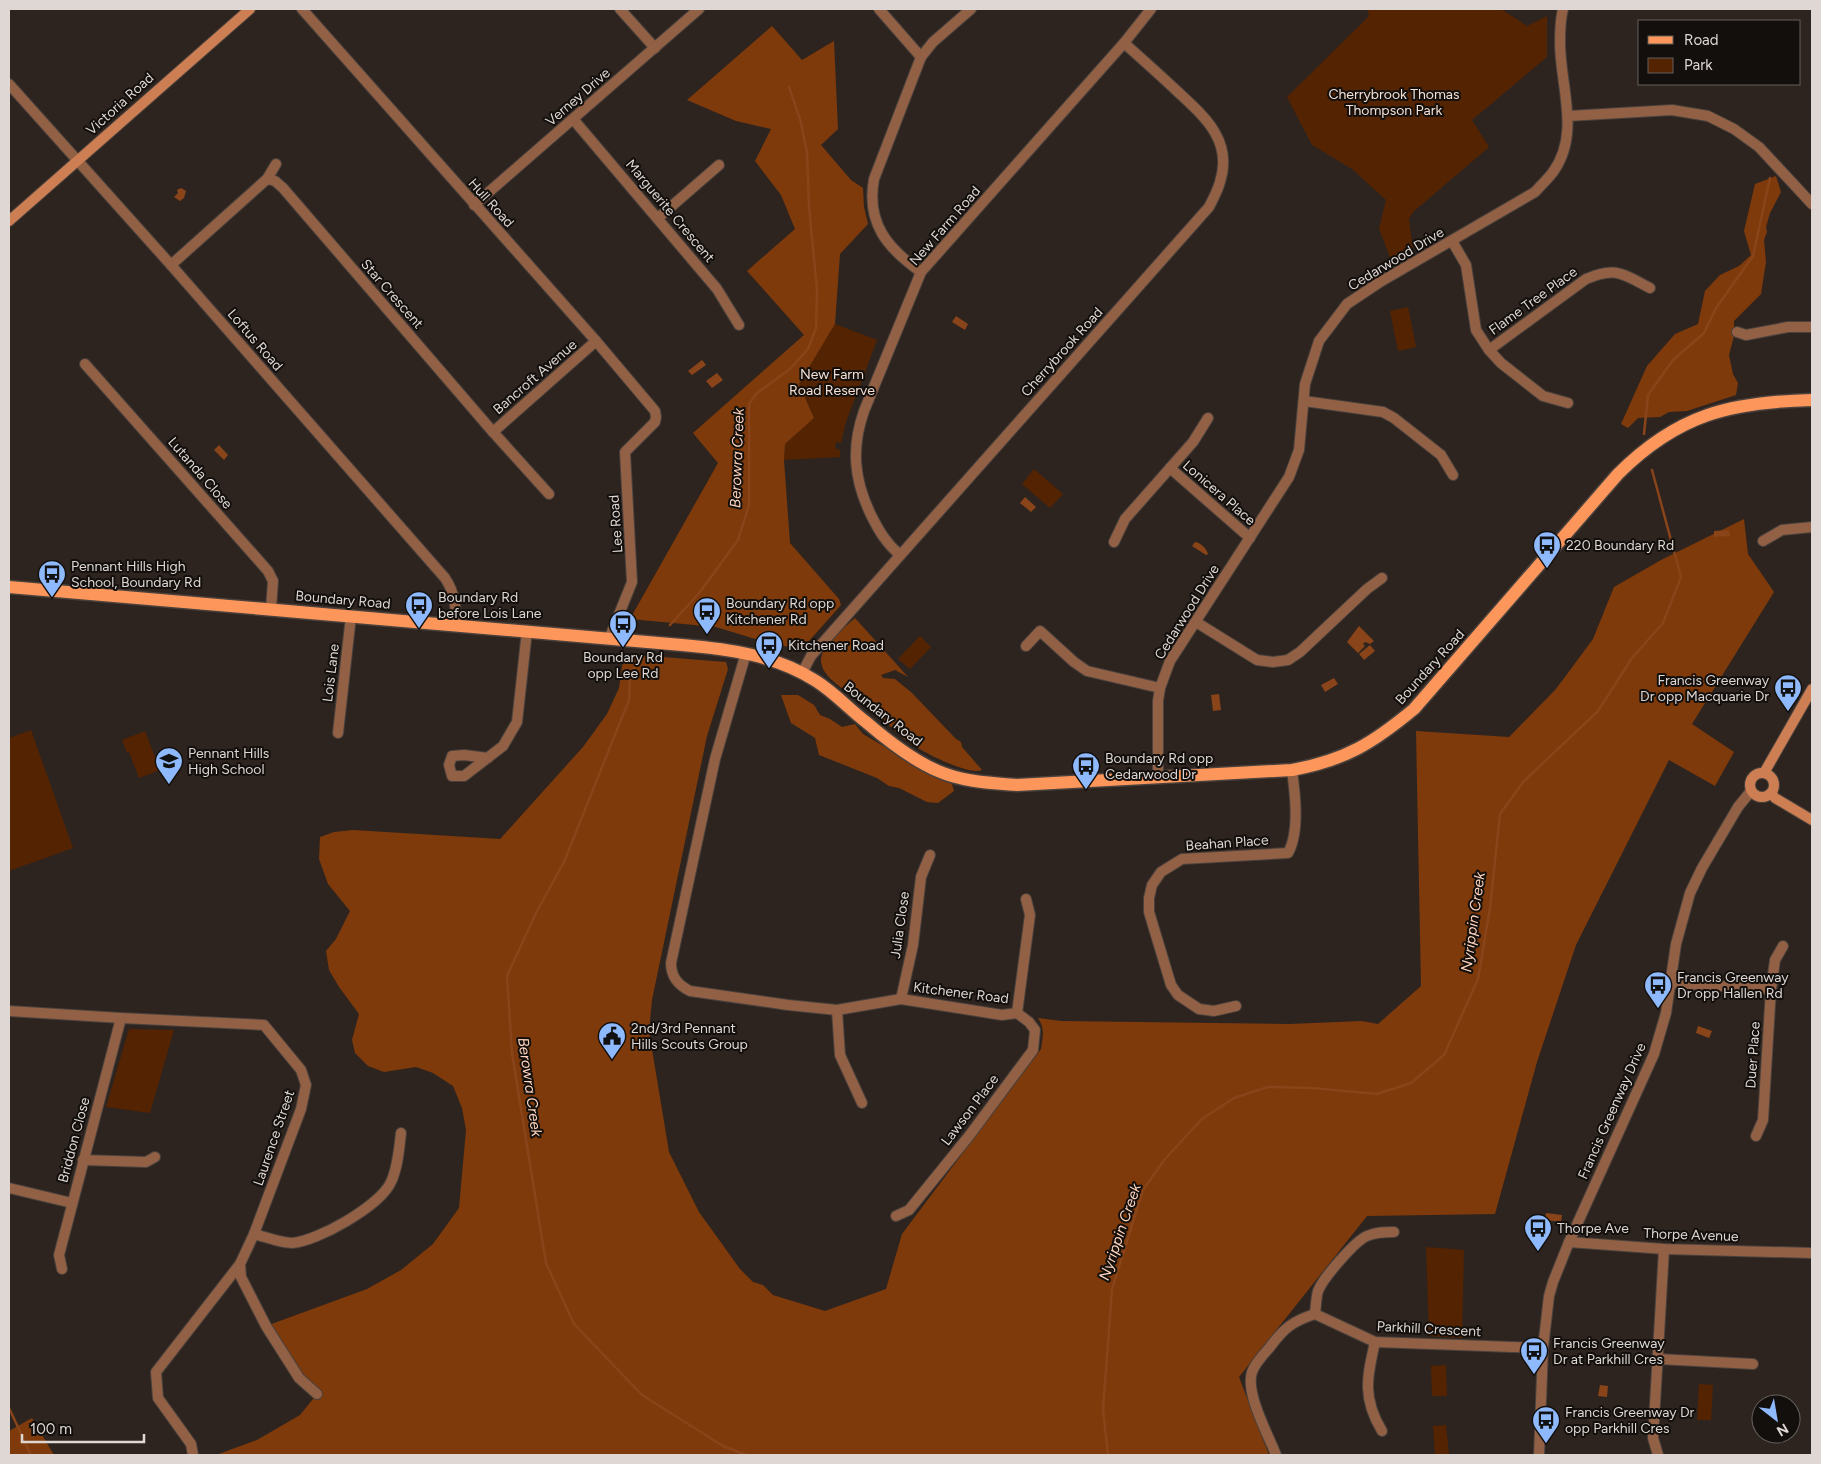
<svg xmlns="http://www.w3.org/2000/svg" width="1821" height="1464" viewBox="0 0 1821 1464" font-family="Figtree,sans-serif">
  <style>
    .green { fill: #542302 }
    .forest { fill: #7e3a0b }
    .water { fill: #894419 }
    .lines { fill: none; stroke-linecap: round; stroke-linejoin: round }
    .stream { stroke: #894419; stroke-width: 2.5 }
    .street-casing { stroke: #4a413c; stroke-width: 12 }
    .secondary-casing { stroke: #4a413c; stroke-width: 12 }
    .primary-casing { stroke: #4a413c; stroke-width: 15 }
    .street { stroke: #916045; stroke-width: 10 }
    .secondary { stroke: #cd7e52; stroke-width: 10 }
    .primary { stroke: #fc965b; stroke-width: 12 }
    .labels { text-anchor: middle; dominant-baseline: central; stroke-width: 4; stroke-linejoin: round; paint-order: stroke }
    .park-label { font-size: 14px; fill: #f5e0d5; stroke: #130f0c }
    .street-label { font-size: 14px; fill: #ded7d4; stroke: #130f0c }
    .poi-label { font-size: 14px; fill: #ded7d4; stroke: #130f0c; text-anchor: start }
    .water-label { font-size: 15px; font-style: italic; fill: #ffd5bf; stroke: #130f0c }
  </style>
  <rect width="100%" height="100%" fill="#2e241f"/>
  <!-- green -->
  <g class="green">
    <path d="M1367,9H1501L1527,26L1547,16V57L1472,120L1489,147L1413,212L1409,219L1412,243L1417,245L1391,260L1379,229L1386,200L1352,169L1312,145L1287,97L1369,16Z"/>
    <path d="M1408,307L1416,347L1398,351L1390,311Z"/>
    <path d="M835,324L877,340L846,422L841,443L836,442L835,448L840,450V457L784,460L785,444L814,418L799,384Z"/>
    <path d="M1034,469L1063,494L1050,508L1022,484Z"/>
    <path d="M920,636L931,647L910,669L898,659Z"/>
    <path d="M31,730L73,848L9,871V738Z"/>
    <path d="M145,731L160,770L139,778L129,752L127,753L122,740Z"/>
    <path d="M129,1029L174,1030L150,1113L106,1107Z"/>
    <path d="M1426,1247L1464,1250L1462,1338L1429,1336Z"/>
    <path d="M1446,1365L1447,1396H1432L1431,1366Z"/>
    <path d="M1699,1384L1713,1385L1711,1420H1697Z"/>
    <path d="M1446,1425L1449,1454L1435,1455L1433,1426Z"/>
  </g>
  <!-- forest -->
  <g class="forest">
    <path d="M772,26L802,60L834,41L838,129L821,145L851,180L863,188L864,207L868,224L840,254L835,324L799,384L814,418L785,444L784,460L790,543L839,599L841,605L801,650L752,638L716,627L630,619L718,463L693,433L804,335L747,271L795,229L781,195L755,161L771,129L736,121L687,100Z"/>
    <path d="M1776,176L1781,192L1770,213L1766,227L1767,232L1764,240L1766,262L1761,294L1734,321V336L1729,355L1733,374L1738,383L1736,395L1687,411L1669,412L1660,417L1638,418L1628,428L1621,424L1647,366L1675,334L1698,324L1705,291L1720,275L1739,266L1751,255L1744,231L1755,184Z"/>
    <path d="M1744,519L1748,554L1774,592L1692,724L1734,752L1715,786L1669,760L1576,945L1537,1062L1495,1214L1367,1216L1239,1377L1269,1455H216L257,1440L300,1415L317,1394L266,1326L367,1289L401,1270L433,1244L459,1208L466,1130L462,1108L453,1086L433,1073L416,1067L384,1072L368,1066L355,1053L352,1040L359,1014L339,987L329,970L326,951L336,939L350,911L328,884L319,859L320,837L334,832L353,830L500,839L583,747L607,714L619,688L624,654L726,662L728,669L707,736L652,1000L649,1031L669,1152L699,1212L740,1269L753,1282L763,1285L773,1295L825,1311L886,1289L902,1234L1041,1049C1043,1036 1045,1029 1038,1018L1061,1021L1290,1024L1362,1021L1378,1024L1421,986L1416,731L1509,737L1556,689L1593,639L1614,587L1661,560Z"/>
    <path d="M855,618L908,677L895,670L881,675L883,678L895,679L912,693L956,739L961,742L962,747L982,770C968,776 918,750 906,740C892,729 880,716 866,705C853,694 822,680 821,661C820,647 845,627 855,618Z"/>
    <path d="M781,695H798L814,705L820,715L830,719L842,727L855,724L863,734L936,777L952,784L954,791L938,803L927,802L899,788L889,786L877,778L819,755L815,738L791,723Z"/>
    <path d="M32,1418L54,1455H9V1431Z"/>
  </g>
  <!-- water -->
  <g class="water">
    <path d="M181,188L186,191L184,198L180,201L174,197L178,193L177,190Z"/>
    <path d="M956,316L968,324L965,330L952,322Z"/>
    <path d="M702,360L706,365L692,375L688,371Z"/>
    <path d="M717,373L723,380L712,388L706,381Z"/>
    <path d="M219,445L228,455L224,460L214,450Z"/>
    <path d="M1025,497L1036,507L1031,512L1020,503Z"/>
    <path d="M1729,530L1730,536L1714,537V531Z"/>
    <path d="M1195,542C1201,543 1206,548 1208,554L1206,555L1192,546Z"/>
    <path d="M1359,626L1374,641L1370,644L1365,642L1363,644L1365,646L1358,653L1347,642Z"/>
    <path d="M1370,645L1375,651L1364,660L1359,654Z"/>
    <path d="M1334,678L1338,684L1325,692L1321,685Z"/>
    <path d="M1219,694L1221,710L1213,711L1211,695Z"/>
    <path d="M1698,1026L1712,1031L1709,1038L1696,1033Z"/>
    <path d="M1546,1213L1562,1215L1561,1222L1545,1220Z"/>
    <path d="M1600,1385L1608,1386L1607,1397L1598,1396Z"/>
  </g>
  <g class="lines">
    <!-- stream -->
    <g class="stream">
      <path d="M1644,434L1648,395L1673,360L1704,333L1716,308L1753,256L1770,178"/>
      <path d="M670,625L700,592L738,540L749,505V404L757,393L790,369L808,349L816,328L817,290L809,207L807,152L800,119L789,87"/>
      <path d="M641,655L630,675L629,700L564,862L537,911L507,976L512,1053L546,1263L574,1324L642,1395L723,1446L746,1455"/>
      <path d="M9,1408L31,1455"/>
      <path d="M1108,1455L1103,1409L1112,1289L1143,1190L1165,1159L1202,1119L1234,1098L1268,1087L1312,1088L1377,1094L1411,1083L1444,1055L1478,979L1490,908L1500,814L1524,781L1598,711L1632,658L1663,623L1681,577L1652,470"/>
    </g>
    <!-- street casing -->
    <g class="street-casing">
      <g id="street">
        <path d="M302,9L596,341L655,411L656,417L655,422L625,452L632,582L609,639"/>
        <path d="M620,9L655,48"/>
        <path d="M879,9L921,57"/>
        <path d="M9,84L171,265L445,578C455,593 456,607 456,625"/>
        <path d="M1568,116L1672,110L1708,116L1734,129L1759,147L1812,204"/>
        <path d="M573,119L717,289L739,325"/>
        <path d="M267,179L275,181L283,188L493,432L549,494"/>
        <path d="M474,205L699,9"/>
        <path d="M658,218L719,165"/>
        <path d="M1452,241L1466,265L1476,330L1489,350L1501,363L1543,396L1568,403"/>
        <path d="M171,265L267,179L276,164"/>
        <path d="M921,272C887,248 866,223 874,179L921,57L933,42L971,9"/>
        <path d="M1737,332L1746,335L1788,327H1812"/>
        <path d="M1489,350L1586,279C1616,266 1623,274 1650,288"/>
        <path d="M85,364L268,571L273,581L271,609"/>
        <path d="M1304,401L1383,412L1394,418L1441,455L1453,475"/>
        <path d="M493,432L596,341"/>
        <path d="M1170,468L1250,538"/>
        <path d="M1763,541L1782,530L1812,527"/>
        <path d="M1114,542L1125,519L1193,442L1208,418"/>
        <path d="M900,555C886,543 879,531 871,515C854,480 851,448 864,411L921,272L1124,43L1151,9"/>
        <path d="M1196,622L1257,660L1273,662L1288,660L1300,652L1367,589L1382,578"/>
        <path d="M1026,646L1040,631L1074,662L1087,671L1160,688"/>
        <path d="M746,653L715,759L671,963C671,977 678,985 690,991L788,1005L837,1010L901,999L1002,1015L1017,1013"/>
        <path d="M802,673L811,656L1209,207C1213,199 1218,190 1220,182C1233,141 1205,117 1178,92C1160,75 1142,59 1124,43"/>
        <path d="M338,733L351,616"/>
        <path d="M488,758L464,755L452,756L449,765L452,776H464L503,746L517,722L527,631"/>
        <path d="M1158,776V701L1160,688L1170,661L1289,477L1299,450L1305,384L1319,341L1347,304L1380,282L1535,192C1541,185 1548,179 1553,172C1581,134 1560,85 1560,43C1560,31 1560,20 1563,9"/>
        <path d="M1672,983L1771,989"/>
        <path d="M901,999L913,945L921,877L930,855"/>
        <path d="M1236,1006L1214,1011L1199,1009L1178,995L1171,985L1149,912V898L1152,885L1161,872L1182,859L1288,853C1300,832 1295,793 1292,770"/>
        <path d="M837,1010L840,1055L862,1103"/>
        <path d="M9,1011L121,1018L264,1025L301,1070L306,1085L301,1109L254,1234L240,1264L156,1372L158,1398L191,1444L193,1455"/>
        <path d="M1017,1013L1030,915L1026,899"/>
        <path d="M1756,1136L1763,1120L1771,989L1775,960L1783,946"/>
        <path d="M83,1160L146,1162L155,1157"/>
        <path d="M9,1188L72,1203"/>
        <path d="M896,1216L909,1210L969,1136L1033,1050L1035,1030L1029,1022L1017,1013"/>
        <path d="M254,1234C266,1237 280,1243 292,1243C318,1241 380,1206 391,1182C398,1167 399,1149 401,1133"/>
        <path d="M1569,1242L1664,1249L1812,1253"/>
        <path d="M240,1264L241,1277L266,1326L299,1378L317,1394"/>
        <path d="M62,1269L59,1255L121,1018"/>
        <path d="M1315,1314C1316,1306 1316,1298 1318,1291C1323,1278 1355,1241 1367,1236C1376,1232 1385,1232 1394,1232"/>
        <path d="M1375,1342C1367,1377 1362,1398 1382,1431"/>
        <path d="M1658,1359L1753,1364"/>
        <path d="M1276,1455C1268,1434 1245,1393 1252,1372C1255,1363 1264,1354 1270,1347C1284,1328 1293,1321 1315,1314L1375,1342L1543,1348"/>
        <path d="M1539,1455L1543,1348L1549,1296L1553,1282L1569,1242L1654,1054L1666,1013L1676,944L1690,893L1702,868L1738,807L1751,791"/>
        <path d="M1658,1455L1653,1438L1664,1249"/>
      </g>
    </g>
    <!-- secondary casing -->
    <g class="secondary-casing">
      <g id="secondary">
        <path d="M9,221L250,9"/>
        <circle cx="1762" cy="785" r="12"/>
        <path d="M1764,773L1812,689"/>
        <path d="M1771,793L1775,798L1812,820"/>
      </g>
    </g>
    <!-- primary casing -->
    <g class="primary-casing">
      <path id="primary" d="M9,587L682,645C728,649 776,655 816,681C835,693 849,709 866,722C888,741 912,760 938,771C963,782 991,783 1017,785L1292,770C1346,760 1373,743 1414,709L1618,474C1678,414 1731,402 1812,400"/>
    </g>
    <!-- street -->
    <use href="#street" class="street"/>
    <!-- secondary -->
    <use href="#secondary" class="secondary"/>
    <!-- primary -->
    <use href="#primary" class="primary"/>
  </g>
  <!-- icons -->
  <defs>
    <g id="bus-pin" transform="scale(1.4375)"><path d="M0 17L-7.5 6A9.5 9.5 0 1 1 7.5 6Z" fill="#8eb9fc" stroke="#130f0c"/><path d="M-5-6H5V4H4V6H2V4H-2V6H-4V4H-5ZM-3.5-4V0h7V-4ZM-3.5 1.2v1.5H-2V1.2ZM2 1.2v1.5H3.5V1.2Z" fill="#111"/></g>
    <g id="school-pin" transform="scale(1.4375)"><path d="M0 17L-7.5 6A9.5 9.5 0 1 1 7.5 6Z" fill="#8eb9fc" stroke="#130f0c"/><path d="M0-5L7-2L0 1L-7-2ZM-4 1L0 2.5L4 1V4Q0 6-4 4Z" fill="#111"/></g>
    <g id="civic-pin" transform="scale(1.4375)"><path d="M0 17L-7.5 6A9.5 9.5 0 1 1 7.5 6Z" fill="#8eb9fc" stroke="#130f0c"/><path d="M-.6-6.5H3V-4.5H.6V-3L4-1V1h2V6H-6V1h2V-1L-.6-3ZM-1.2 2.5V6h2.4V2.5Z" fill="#111"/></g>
  </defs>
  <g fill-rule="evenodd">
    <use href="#bus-pin" x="1547" y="545"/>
    <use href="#bus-pin" x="52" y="574"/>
    <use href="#bus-pin" x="419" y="605"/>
    <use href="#bus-pin" x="707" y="611"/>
    <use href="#bus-pin" x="623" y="624"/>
    <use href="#bus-pin" x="769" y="645"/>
    <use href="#bus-pin" x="1788" y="688"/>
    <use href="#school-pin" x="169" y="761"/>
    <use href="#bus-pin" x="1086" y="766"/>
    <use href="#bus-pin" x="1658" y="985"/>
    <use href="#civic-pin" x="612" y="1036"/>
    <use href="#bus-pin" x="1538" y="1228"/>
    <use href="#bus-pin" x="1534" y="1351"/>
    <use href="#bus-pin" x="1546" y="1420"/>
  </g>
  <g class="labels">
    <!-- park labels -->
    <g class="park-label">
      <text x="1394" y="94">Cherrybrook Thomas<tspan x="1394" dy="16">Thompson Park</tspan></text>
      <text x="832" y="374">New Farm<tspan x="832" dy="16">Road Reserve</tspan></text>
    </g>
    <!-- street labels -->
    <g class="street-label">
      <text transform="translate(578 97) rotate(-41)">Verney Drive</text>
      <text transform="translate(120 104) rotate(-42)">Victoria Road</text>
      <text transform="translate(491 203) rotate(48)">Hull Road</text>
      <text transform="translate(670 211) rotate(50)">Marguerite Crescent</text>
      <text transform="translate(945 226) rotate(-49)">New Farm Road</text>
      <text transform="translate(1396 259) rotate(-31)">Cedarwood Drive</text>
      <text transform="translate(392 294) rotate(49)">Star Crescent</text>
      <text transform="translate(1533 301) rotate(-36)">Flame Tree Place</text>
      <text transform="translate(255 340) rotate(49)">Loftus Road</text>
      <text transform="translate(1062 352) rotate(-48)">Cherrybrook Road</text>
      <text transform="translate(535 377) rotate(-41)">Bancroft Avenue</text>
      <text transform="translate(200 473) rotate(49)">Lutanda Close</text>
      <text transform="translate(1219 493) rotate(41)">Lonicera Place</text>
      <text transform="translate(616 524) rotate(-94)">Lee Road</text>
      <text transform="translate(343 600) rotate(5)">Boundary Road</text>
      <text transform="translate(1187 612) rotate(-58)">Cedarwood Drive</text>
      <text transform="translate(1430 667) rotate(-48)">Boundary Road</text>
      <text transform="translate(331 673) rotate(-83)">Lois Lane</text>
      <text transform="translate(883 714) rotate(38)">Boundary Road</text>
      <text transform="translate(1227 843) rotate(-4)">Beahan Place</text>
      <text transform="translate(900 925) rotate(-82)">Julia Close</text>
      <text transform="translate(961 993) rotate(7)">Kitchener Road</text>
      <text transform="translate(1753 1055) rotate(-86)">Duer Place</text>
      <text transform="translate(970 1110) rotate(-53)">Lawson Place</text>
      <text transform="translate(1612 1111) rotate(-66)">Francis Greenway Drive</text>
      <text transform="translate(274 1138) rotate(-71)">Laurence Street</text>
      <text transform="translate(74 1140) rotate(-75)">Briddon Close</text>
      <text transform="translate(1691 1235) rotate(2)">Thorpe Avenue</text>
      <text transform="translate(1429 1329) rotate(3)">Parkhill Crescent</text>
    </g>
    <!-- poi labels -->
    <g class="poi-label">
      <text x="1566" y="545">220 Boundary Rd</text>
      <text x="71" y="566">Pennant Hills High<tspan x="71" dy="16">School, Boundary Rd</tspan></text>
      <text x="438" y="597">Boundary Rd<tspan x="438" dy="16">before Lois Lane</tspan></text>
      <text x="726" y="603">Boundary Rd opp<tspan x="726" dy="16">Kitchener Rd</tspan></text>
      <text x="788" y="645">Kitchener Road</text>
      <text x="623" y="657" text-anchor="middle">Boundary Rd<tspan x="623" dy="16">opp Lee Rd</tspan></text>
      <text x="1769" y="680" text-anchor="end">Francis Greenway<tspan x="1769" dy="16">Dr opp Macquarie Dr</tspan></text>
      <text x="188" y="753">Pennant Hills<tspan x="188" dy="16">High School</tspan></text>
      <text x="1105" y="758">Boundary Rd opp<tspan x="1105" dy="16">Cedarwood Dr</tspan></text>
      <text x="1677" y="977">Francis Greenway<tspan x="1677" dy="16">Dr opp Hallen Rd</tspan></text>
      <text x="631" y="1028">2nd/3rd Pennant<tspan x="631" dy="16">Hills Scouts Group</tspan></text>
      <text x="1557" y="1228">Thorpe Ave</text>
      <text x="1553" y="1343">Francis Greenway<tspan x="1553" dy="16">Dr at Parkhill Cres</tspan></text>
      <text x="1565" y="1412">Francis Greenway Dr<tspan x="1565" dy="16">opp Parkhill Cres</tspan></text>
    </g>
    <!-- water labels -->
    <g class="water-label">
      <text transform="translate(737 458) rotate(-88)">Berowra Creek</text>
      <text transform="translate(1473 922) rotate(-82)">Nyrippin Creek</text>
      <text transform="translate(530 1087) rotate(82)">Berowra Creek</text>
      <text transform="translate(1120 1232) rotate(-71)">Nyrippin Creek</text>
    </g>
  </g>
  <!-- border -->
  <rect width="1821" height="1464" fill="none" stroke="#ded7d4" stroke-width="20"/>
  <!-- legend -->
  <rect x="1638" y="20" width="162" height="65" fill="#130f0c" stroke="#645f5c"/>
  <rect x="1648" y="36" width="25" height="8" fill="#fc965b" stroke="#645f5c"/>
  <text x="1684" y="45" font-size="15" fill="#ded7d4">Road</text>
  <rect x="1648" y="58" width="25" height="15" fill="#542302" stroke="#645f5c"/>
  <text x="1684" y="70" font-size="15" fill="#ded7d4">Park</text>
  <!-- north arrow -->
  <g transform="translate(1776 1419) rotate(149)"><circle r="24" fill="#130f0c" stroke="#645f5c"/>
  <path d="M0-4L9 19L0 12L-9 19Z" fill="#8eb9fc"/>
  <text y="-8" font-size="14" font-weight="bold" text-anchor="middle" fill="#ded7d4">N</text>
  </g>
  <!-- scale -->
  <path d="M22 1434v8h122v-8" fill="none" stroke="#ded7d4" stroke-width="2.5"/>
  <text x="30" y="1434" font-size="15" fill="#ded7d4" stroke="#130f0c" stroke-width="4" paint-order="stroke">100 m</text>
</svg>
